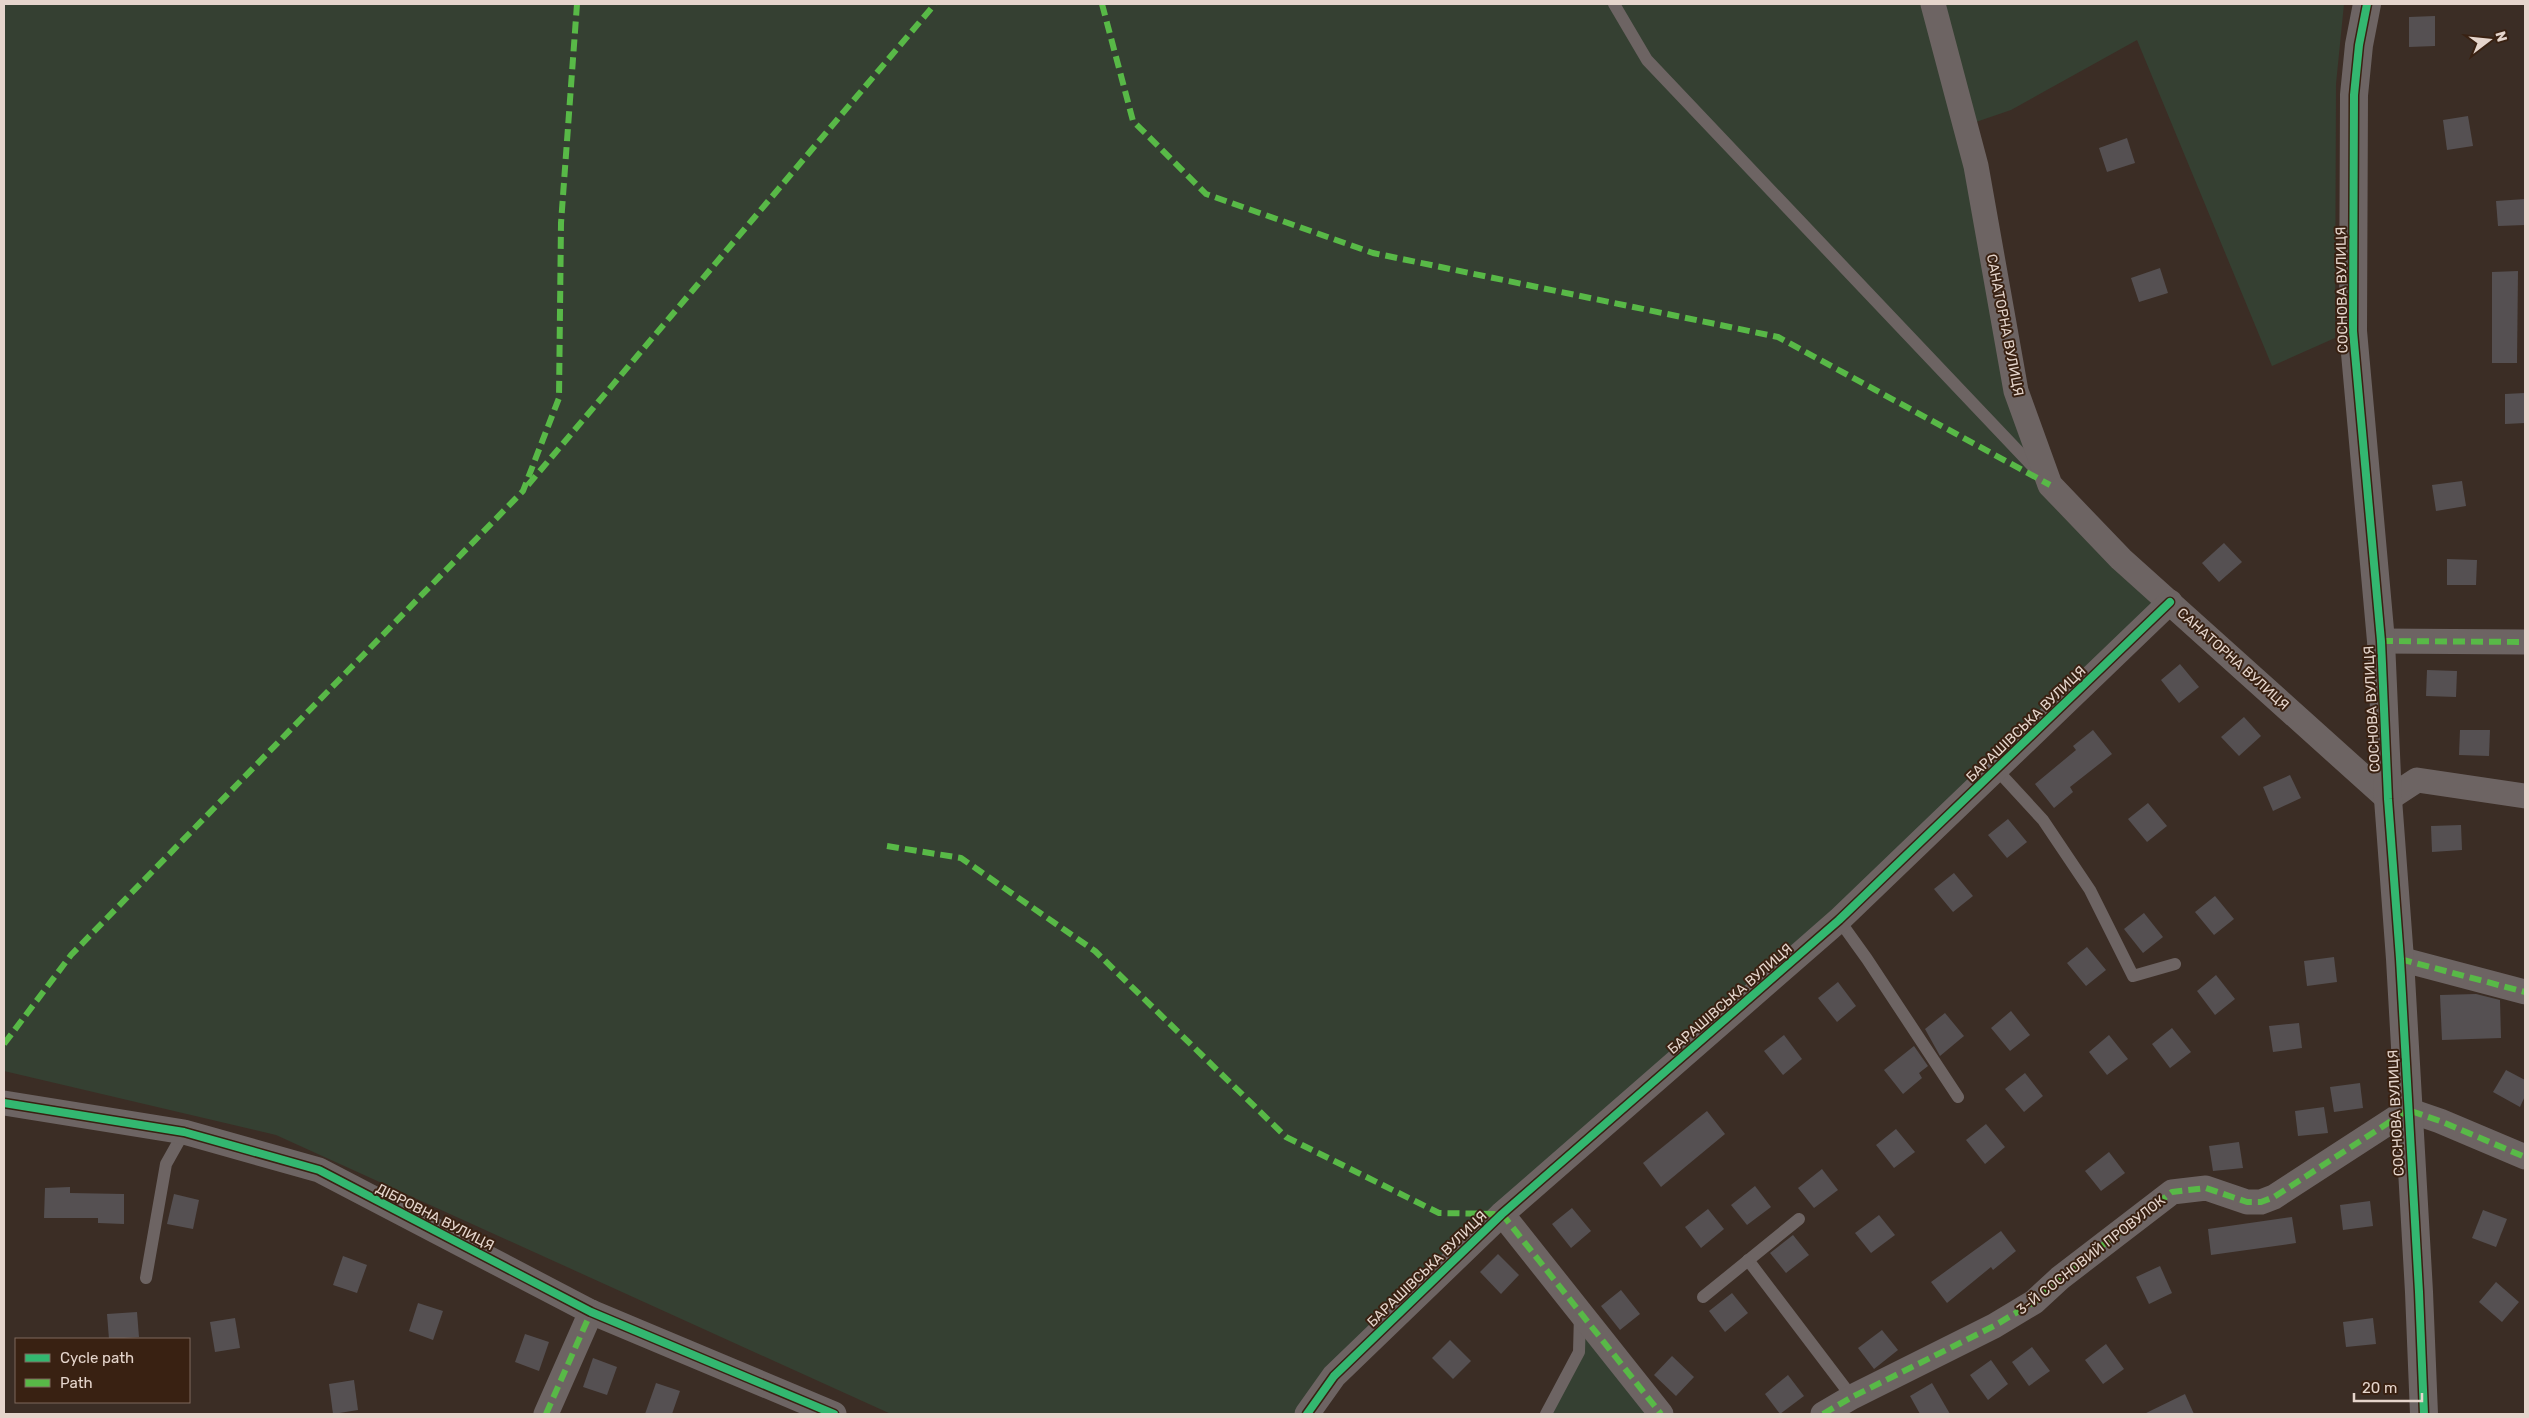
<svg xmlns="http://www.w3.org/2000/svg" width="2529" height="1418" viewBox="0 0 2529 1418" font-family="Rubik,sans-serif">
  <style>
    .green { fill: #354032 }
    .building { fill: #555052 }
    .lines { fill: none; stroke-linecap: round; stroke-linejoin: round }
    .service { stroke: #6d6463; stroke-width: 12 }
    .minor { stroke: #6d6463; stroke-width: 25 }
    .tertiary { stroke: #6d6463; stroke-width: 28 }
    .quiet { stroke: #58b947; stroke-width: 6; stroke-dasharray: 12 6; stroke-linecap: butt }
    .cycleway-casing { stroke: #392112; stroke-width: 11 }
    .cycleway { stroke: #33b770; stroke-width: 8 }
    .labels { text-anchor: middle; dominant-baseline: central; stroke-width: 4; stroke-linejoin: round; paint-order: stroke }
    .street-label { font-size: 14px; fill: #e5d5cc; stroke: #392112 }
  </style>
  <rect width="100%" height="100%" fill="#3b2d25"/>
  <!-- green -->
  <g class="green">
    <path d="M4,4H1927L2050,485L2170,602L1307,1414H891L276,1135L4,1071Z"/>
    <path d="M1938,4H2344L2336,84L2335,338L2272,366L2137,40L2011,110L1973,123Z"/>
    <path d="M1580,1312L1661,1414H1546L1579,1352Z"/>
  </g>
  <!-- building -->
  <g class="building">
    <path d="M2435,16V46L2409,47V17Z"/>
    <path d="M2468,116L2473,146L2447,150L2443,120Z"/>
    <path d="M2127,138L2135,163L2107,172L2099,148Z"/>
    <path d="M2525,199V225L2498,226L2496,201Z"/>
    <path d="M2160,268L2168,293L2139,302L2131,278Z"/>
    <path d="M2518,271L2517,363H2492V272Z"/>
    <path d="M2525,393V423L2505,424V394Z"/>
    <path d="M2462,481L2466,506L2436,511L2432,485Z"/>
    <path d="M2224,543L2242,562L2219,582L2202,563Z"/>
    <path d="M2447,559L2477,560L2476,585H2447Z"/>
    <path d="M2180,664L2199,687L2179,703L2161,680Z"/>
    <path d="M2427,670L2457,671L2456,697L2426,696Z"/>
    <path d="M2244,717L2261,736L2239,756L2221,737Z"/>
    <path d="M2093,730L2112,754L2070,787L2073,792L2054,808L2035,784L2076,750L2073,746Z"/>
    <path d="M2460,730H2490L2489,756L2459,755Z"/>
    <path d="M2290,775L2301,798L2273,811L2263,787Z"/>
    <path d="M2148,803L2167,826L2147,842L2128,819Z"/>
    <path d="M2008,819L2027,842L2007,858L1988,835Z"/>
    <path d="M2461,825L2462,850L2432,852L2431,826Z"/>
    <path d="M1954,873L1973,896L1953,912L1934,889Z"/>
    <path d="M2215,896L2234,919L2214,935L2195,912Z"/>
    <path d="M2144,913L2163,937L2143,953L2124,929Z"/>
    <path d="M2087,947L2106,970L2086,986L2067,963Z"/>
    <path d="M2334,957L2337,982L2307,986L2304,961Z"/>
    <path d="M2216,975L2235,999L2215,1015L2197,991Z"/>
    <path d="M1838,982L1856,1006L1837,1022L1818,998Z"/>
    <path d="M2476,994L2500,1000L2501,1038L2442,1040L2440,995Z"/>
    <path d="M2011,1011L2030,1035L2010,1051L1991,1028Z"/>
    <path d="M1945,1013L1964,1036L1940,1056L1925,1029Z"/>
    <path d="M2299,1023L2302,1048L2273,1052L2269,1026Z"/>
    <path d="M2172,1028L2191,1052L2170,1068L2152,1044Z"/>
    <path d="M1784,1035L1802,1059L1783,1075L1764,1051Z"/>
    <path d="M2109,1035L2128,1059L2107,1075L2089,1052Z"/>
    <path d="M1914,1046L1928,1066L1919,1073L1922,1078L1903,1094L1884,1070Z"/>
    <path d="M2506,1070L2525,1080V1096L2520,1107L2493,1092Z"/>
    <path d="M2025,1073L2043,1096L2024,1112L2005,1089Z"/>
    <path d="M2360,1083L2363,1108L2334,1112L2330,1087Z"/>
    <path d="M2324,1107L2328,1133L2298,1136L2295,1111Z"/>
    <path d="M1707,1111L1725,1134L1661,1187L1643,1163Z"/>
    <path d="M1986,1124L2005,1147L1985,1164L1966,1140Z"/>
    <path d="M1896,1129L1915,1152L1894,1168L1876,1145Z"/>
    <path d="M2239,1142L2243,1168L2213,1171L2209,1146Z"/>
    <path d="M2109,1152L2125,1173L2101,1191L2085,1171Z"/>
    <path d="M1822,1169L1838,1190L1814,1208L1798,1188Z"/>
    <path d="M1755,1186L1771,1207L1747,1225L1731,1205Z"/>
    <path d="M70,1187V1193L124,1194V1224L98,1223V1218H44L45,1188Z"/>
    <path d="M174,1194L199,1200L193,1229L167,1224Z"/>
    <path d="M2370,1201L2373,1226L2343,1230L2340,1205Z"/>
    <path d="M1572,1208L1591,1231L1571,1248L1552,1224Z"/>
    <path d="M1708,1209L1724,1229L1701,1248L1685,1227Z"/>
    <path d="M2483,1210L2507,1219L2496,1247L2472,1238Z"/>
    <path d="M1879,1215L1895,1235L1871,1253L1855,1233Z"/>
    <path d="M2292,1217L2296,1243L2211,1255L2208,1229Z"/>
    <path d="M2001,1231L2016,1251L1993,1270L1991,1267L1947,1303L1931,1282Z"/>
    <path d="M1793,1235L1809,1255L1786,1273L1770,1253Z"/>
    <path d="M1498,1254L1519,1275L1501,1294L1480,1272Z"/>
    <path d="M343,1256L367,1265L357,1293L333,1285Z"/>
    <path d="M2160,1266L2172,1293L2149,1304L2136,1277Z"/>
    <path d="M2496,1282L2519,1302L2502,1322L2479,1302Z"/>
    <path d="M1621,1290L1640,1314L1620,1330L1601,1306Z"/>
    <path d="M1732,1293L1748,1313L1725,1332L1709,1311Z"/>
    <path d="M418,1303L443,1311L433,1340L409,1331Z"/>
    <path d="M137,1312L139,1337L109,1339L107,1314Z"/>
    <path d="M235,1318L240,1348L215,1352L210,1322Z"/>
    <path d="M2373,1318L2376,1344L2346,1347L2343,1322Z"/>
    <path d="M1882,1330L1898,1350L1874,1369L1858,1348Z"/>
    <path d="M525,1334L549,1342L539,1371L515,1362Z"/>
    <path d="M1450,1340L1471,1361L1453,1379L1432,1358Z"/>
    <path d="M2106,1344L2124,1369L2103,1384L2085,1360Z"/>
    <path d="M2032,1347L2050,1371L2029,1386L2012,1362Z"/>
    <path d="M1672,1356L1694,1377L1676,1396L1654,1375Z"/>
    <path d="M593,1358L617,1367L607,1395L583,1387Z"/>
    <path d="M1991,1360L2008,1384L1988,1400L1970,1375Z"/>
    <path d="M1788,1375L1804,1396L1780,1414L1765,1394Z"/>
    <path d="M354,1380L358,1410L333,1414L329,1384Z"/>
    <path d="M656,1383L680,1391L672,1414H645Z"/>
    <path d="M1932,1383L1950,1414H1920L1910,1396Z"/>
    <path d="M2185,1394L2194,1414H2144Z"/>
  </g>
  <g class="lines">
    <!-- service -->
    <g class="service">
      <path d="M1614,4L1647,60L2040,474"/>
      <path d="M1997,770L2043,820L2090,890L2133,976L2175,964"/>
      <path d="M1839,920L1867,959L1958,1097"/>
      <path d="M1748,1260L1852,1397"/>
      <path d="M146,1278L166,1164L184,1132"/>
      <path d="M1703,1297L1799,1219"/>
      <path d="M1546,1414L1579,1352L1580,1314"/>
    </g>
    <!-- minor -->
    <g class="minor">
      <path d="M1933,4L1976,166L2016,391L2050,485L2121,559L2388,799L2417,780L2525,796"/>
      <path d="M2381,641L2525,642"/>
      <path d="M2400,959L2525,992"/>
      <path d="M4,1103L184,1132L319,1170L591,1312L834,1414"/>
      <path d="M1502,1214L1661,1414"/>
      <path d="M546,1414L591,1312"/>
      <path d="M1307,1414L1334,1376L1502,1214L1839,920L2170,602"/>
      <path d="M1823,1414L1852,1397L1994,1326L2034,1302L2060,1278L2172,1192L2206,1188L2247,1202H2261L2274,1197L2408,1110L2440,1121L2525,1157"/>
    </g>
    <!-- tertiary -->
    <path class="tertiary" d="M2367,4L2359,45L2354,95L2353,331L2381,641L2388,799L2400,959L2419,1292L2424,1414"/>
    <!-- quiet -->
    <g class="quiet">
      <path d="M1102,4L1133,121L1206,194L1373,253L1778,337L2050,485"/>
      <path d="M528,485L935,4"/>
      <path d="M2381,641L2525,642"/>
      <path d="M887,846L961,858L1095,951L1286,1137L1439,1213L1502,1214L1661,1414"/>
      <path d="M2400,959L2525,992"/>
      <path d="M4,1044L71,955L523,491L559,398L561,223L577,4"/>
      <path d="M546,1414L591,1312"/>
      <path d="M1823,1414L1852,1397L1994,1326L2034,1302L2060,1278L2172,1192L2206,1188L2247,1202H2261L2274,1197L2408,1110L2440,1121L2525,1157"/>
    </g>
    <!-- cycleway casing -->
    <g class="cycleway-casing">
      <g id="cycleway">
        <path d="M2367,4L2359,45L2354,95L2353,331L2381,641L2388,799L2400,959L2419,1292L2424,1414"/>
        <path d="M4,1103L184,1132L319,1170L591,1312L834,1414"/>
        <path d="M1307,1414L1334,1376L1502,1214L1839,920L2170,602"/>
      </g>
    </g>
    <!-- cycleway -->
    <use href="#cycleway" class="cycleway"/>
  </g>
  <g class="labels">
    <!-- street labels -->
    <g class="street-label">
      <text transform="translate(2342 290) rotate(-91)">СОСНОВА ВУЛИЦЯ</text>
      <text transform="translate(2005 325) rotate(79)">САНАТОРНА ВУЛИЦЯ</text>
      <text transform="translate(2233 659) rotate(42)">САНАТОРНА ВУЛИЦЯ</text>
      <text transform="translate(2372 709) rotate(-93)">СОСНОВА ВУЛИЦЯ</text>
      <text transform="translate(2026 724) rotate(-44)">БАРАШІВСЬКА ВУЛИЦЯ</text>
      <text transform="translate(1730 999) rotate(-41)">БАРАШІВСЬКА ВУЛИЦЯ</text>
      <text transform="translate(2396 1113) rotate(-93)">СОСНОВА ВУЛИЦЯ</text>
      <text transform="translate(435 1217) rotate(27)">ДІБРОВНА ВУЛИЦЯ</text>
      <text transform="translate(2091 1255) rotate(-38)">3-Й СОСНОВИЙ ПРОВУЛОК</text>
      <text transform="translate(1427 1269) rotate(-44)">БАРАШІВСЬКА ВУЛИЦЯ</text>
    </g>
  </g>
  <!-- border -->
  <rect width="2529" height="1418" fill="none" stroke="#e5d5cc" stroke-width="10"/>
  <!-- legend -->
  <rect x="15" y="1338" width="175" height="65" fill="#392112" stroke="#7e695c"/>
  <rect x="25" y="1354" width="25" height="8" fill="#33b770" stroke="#7e695c"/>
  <text x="60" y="1363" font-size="15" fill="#e5d5cc">Cycle path</text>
  <rect x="25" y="1379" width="25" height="8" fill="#58b947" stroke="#7e695c"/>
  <text x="60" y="1388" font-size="15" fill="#e5d5cc">Path</text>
  <!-- north arrow -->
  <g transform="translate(2489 40) rotate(74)" stroke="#392112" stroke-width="4" paint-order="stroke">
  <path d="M0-4L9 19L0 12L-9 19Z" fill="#e5d5cc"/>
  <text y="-8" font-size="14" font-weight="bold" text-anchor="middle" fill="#e5d5cc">N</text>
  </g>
  <!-- scale -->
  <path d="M2354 1393v8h68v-8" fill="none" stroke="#e5d5cc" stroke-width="2.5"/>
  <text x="2362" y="1393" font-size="15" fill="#e5d5cc" stroke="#392112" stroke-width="4" paint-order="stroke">20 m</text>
</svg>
